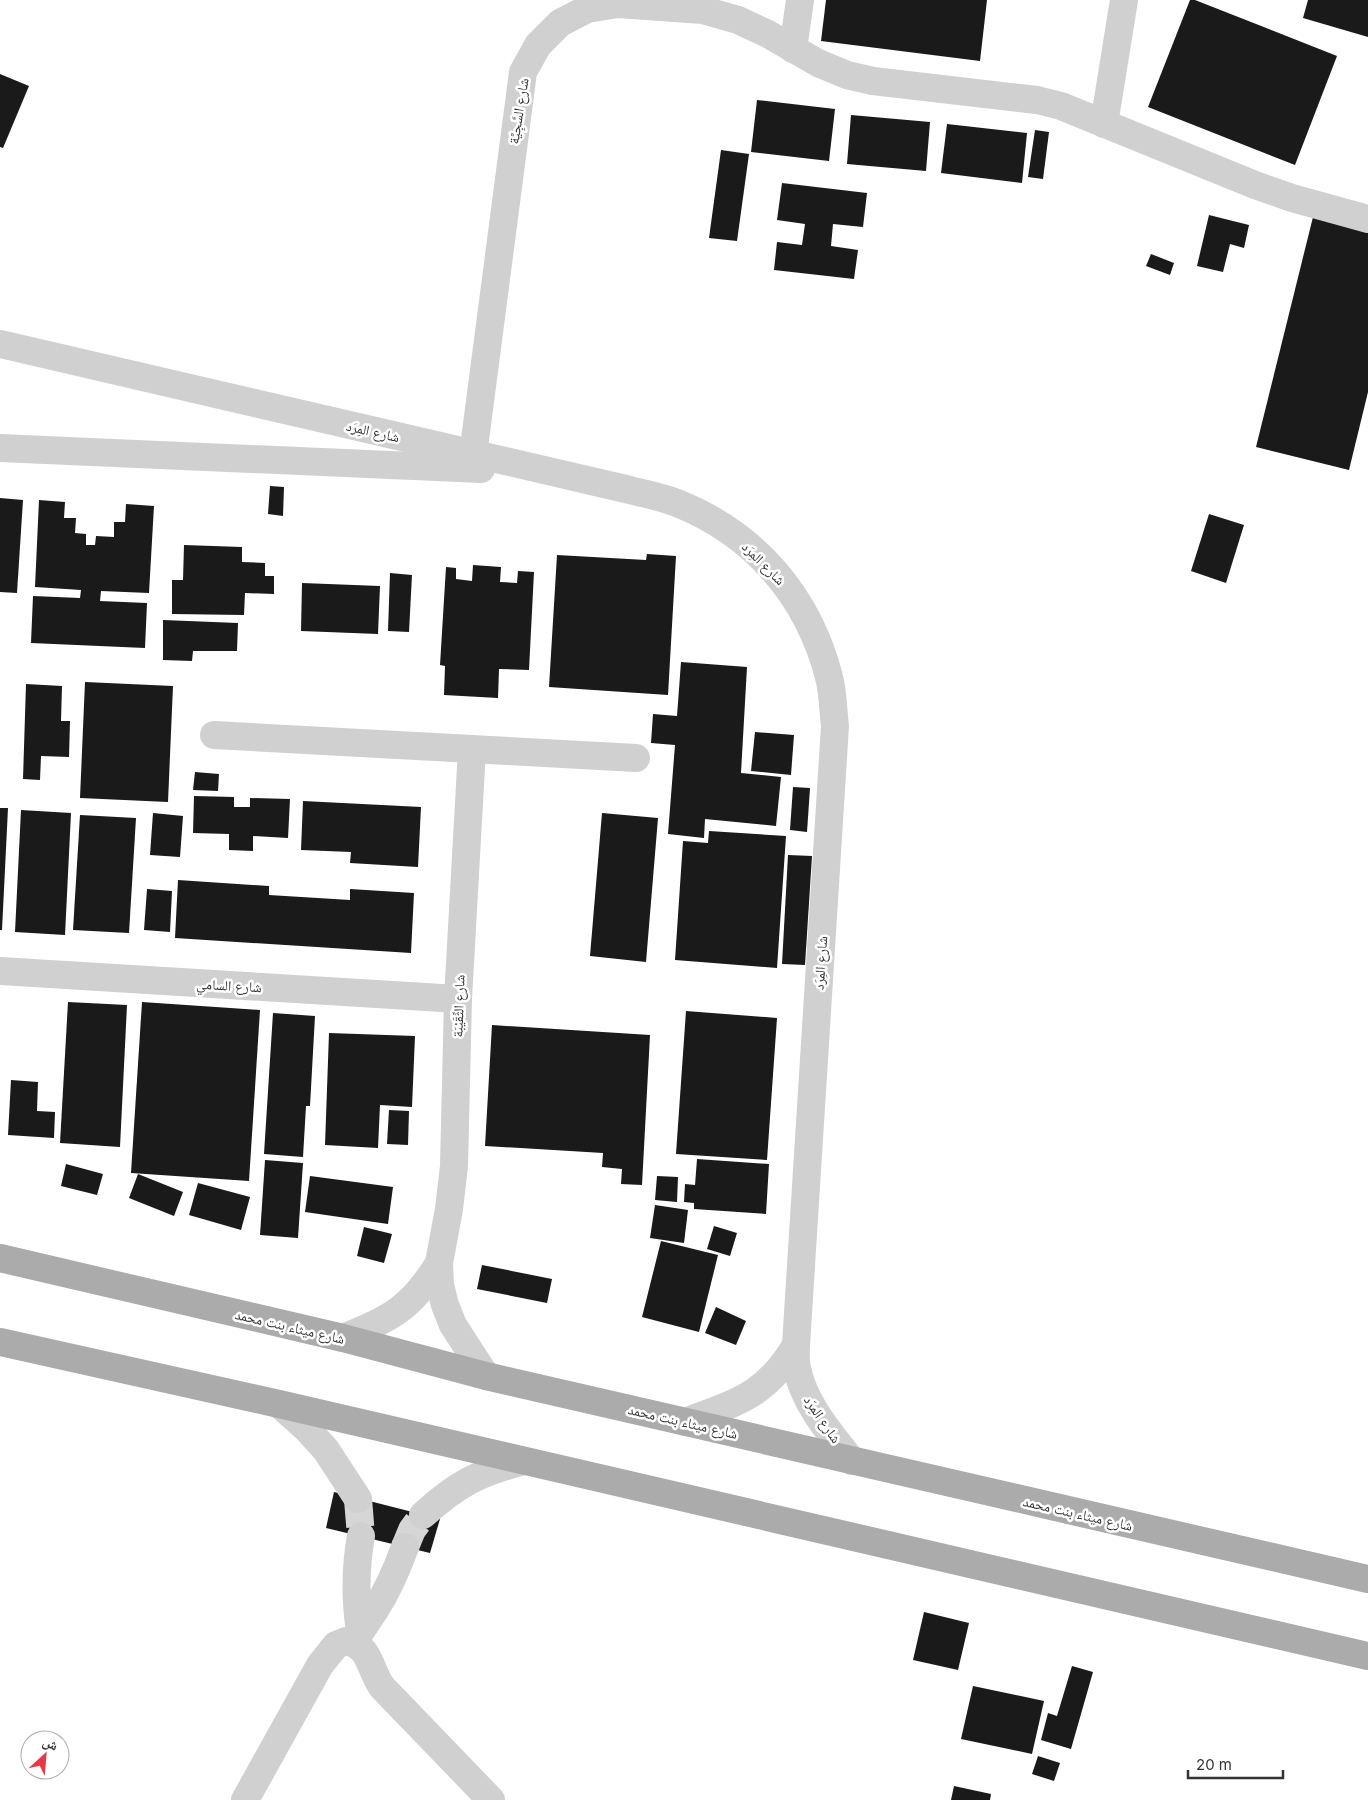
<svg xmlns="http://www.w3.org/2000/svg" width="1368" height="1800" viewBox="0 0 1368 1800" font-family="Inter,'Noto Naskh Arabic',sans-serif">
  <style>
    .building { fill: #1a1a1a }
    .lines { fill: none; stroke-linecap: round; stroke-linejoin: round }
    .minor-tunnel { stroke: #d6d6d6; stroke-width: 28; stroke-dasharray: 28 14; stroke-linecap: butt }
    .minor { stroke: #d0d0d0; stroke-width: 28 }
    .major { stroke: #ababab; stroke-width: 28 }
    .labels { text-anchor: middle; dominant-baseline: central; stroke-width: 5; stroke-linejoin: round; paint-order: stroke }
    .street-label { font-size: 14px; fill: #333; stroke: #fff }
  </style>
  <rect width="100%" height="100%" fill="#fff"/>
  <!-- building -->
  <g class="building">
    <path d="M826,0H987L980,61L821,41Z"/>
    <path d="M1190,0H1195L1337,56L1295,165L1148,107Z"/>
    <path d="M1308,0H1368V37L1303,18Z"/>
    <path d="M0,74L29,86L3,148L0,147Z"/>
    <path d="M757,100L835,109L829,161L751,152Z"/>
    <path d="M851,115L930,122L926,171L847,164Z"/>
    <path d="M947,124L1027,133L1022,183L941,173Z"/>
    <path d="M1035,130L1049,132L1043,179L1028,177Z"/>
    <path d="M721,150L749,154L737,241L709,238Z"/>
    <path d="M782,183L867,193L863,227L833,224L831,246L858,250L854,279L774,270L777,242L802,245L805,224L777,220Z"/>
    <path d="M1209,215L1249,225L1244,248L1230,244L1223,272L1197,266Z"/>
    <path d="M1313,217L1368,231V392L1349,470L1256,447Z"/>
    <path d="M1151,254L1174,263L1170,275L1146,266Z"/>
    <path d="M270,486L284,487L283,516L268,514Z"/>
    <path d="M0,498L23,500L17,593L0,592Z"/>
    <path d="M39,500L65,502L64,518H76L75,533L86,534V545H95L96,536L114,537V522H125L126,504L154,506L149,593L101,591L100,601L147,603L145,648L31,643L33,596L80,598L81,590L35,587Z"/>
    <path d="M1209,514L1244,525L1226,583L1191,571Z"/>
    <path d="M184,545L242,547V562L265,563V576H274V594L245,593L244,615L172,614V580H183Z"/>
    <path d="M647,554L676,556L668,695L549,687L557,555L646,560Z"/>
    <path d="M473,565L501,567L500,582L517,583L518,571L534,572L529,670L499,669L498,698L444,695L445,666L440,665L446,567L456,568V579L472,581Z"/>
    <path d="M390,573L412,575L409,632L388,631Z"/>
    <path d="M302,583L380,586L378,634L301,631Z"/>
    <path d="M163,620L238,623L237,651H193L192,661L163,660Z"/>
    <path d="M681,662L747,667L741,773L781,777L776,826L705,819L704,838L668,834L675,745L651,743L653,714L677,716Z"/>
    <path d="M85,682L173,686L168,802L80,798Z"/>
    <path d="M26,684L62,686L61,721H70L69,757L41,756L40,780L23,779Z"/>
    <path d="M755,732L794,735L791,775L751,771Z"/>
    <path d="M195,772L219,774L218,791L193,790Z"/>
    <path d="M793,787L810,788L807,832L790,830Z"/>
    <path d="M194,796L234,797V807H250V798L290,799L288,838L253,836V851L229,850V834L193,833Z"/>
    <path d="M303,801L421,807L418,867L350,863L351,852L301,850Z"/>
    <path d="M0,808H8L2,930H0Z"/>
    <path d="M21,810L71,813L65,935L15,932Z"/>
    <path d="M153,813L183,816L180,857L150,855Z"/>
    <path d="M602,813L658,818L646,962L590,956Z"/>
    <path d="M80,815L136,818L129,933L73,930Z"/>
    <path d="M709,831L786,836L777,968L675,960L683,841L708,843Z"/>
    <path d="M788,855L812,856L805,965L782,964Z"/>
    <path d="M178,880L269,886V895L350,900V889L414,893L411,953L175,938Z"/>
    <path d="M147,889L172,891L170,932L144,930Z"/>
    <path d="M68,1002L127,1005L120,1147L60,1143Z"/>
    <path d="M142,1002L260,1010L249,1181L131,1173Z"/>
    <path d="M686,1011L777,1018L767,1160L676,1154Z"/>
    <path d="M273,1013L315,1016L310,1106H306L303,1157L264,1154Z"/>
    <path d="M492,1025L650,1035L642,1185L621,1184L622,1169L602,1167L603,1153L485,1146Z"/>
    <path d="M329,1033L415,1036L412,1107L380,1105L378,1148L325,1145Z"/>
    <path d="M11,1080L38,1082L37,1111L55,1112L54,1138L8,1135Z"/>
    <path d="M389,1110L409,1111L408,1145L387,1144Z"/>
    <path d="M697,1159L769,1164L766,1214L694,1209V1203L684,1202L685,1184L695,1185Z"/>
    <path d="M265,1160L303,1163L298,1238L260,1235Z"/>
    <path d="M66,1164L103,1174L97,1195L61,1186Z"/>
    <path d="M138,1174L183,1192L174,1216L129,1198Z"/>
    <path d="M310,1176L393,1187L388,1224L305,1212Z"/>
    <path d="M657,1176L678,1177L677,1202L655,1200Z"/>
    <path d="M198,1183L250,1197L241,1230L189,1215Z"/>
    <path d="M655,1205L688,1210L684,1243L650,1238Z"/>
    <path d="M714,1226L737,1233L730,1256L707,1249Z"/>
    <path d="M364,1227L392,1234L384,1263L357,1256Z"/>
    <path d="M661,1241L718,1255L699,1332L642,1317Z"/>
    <path d="M482,1265L552,1279L547,1303L477,1289Z"/>
    <path d="M716,1307L746,1321L736,1345L705,1333Z"/>
    <path d="M334,1492L440,1519L430,1553L326,1528Z"/>
    <path d="M924,1612L969,1623L958,1670L913,1660Z"/>
    <path d="M1072,1666L1093,1672L1071,1749L1041,1740L1048,1713L1057,1716Z"/>
    <path d="M973,1686L1044,1701L1032,1754L961,1739Z"/>
    <path d="M1038,1756L1060,1763L1054,1781L1032,1774Z"/>
    <path d="M954,1786L991,1794L990,1800H951Z"/>
  </g>
  <g class="lines">
    <!-- minor-tunnel -->
    <g class="minor-tunnel">
      <path d="M358,1499L361,1536"/>
      <path d="M405,1547L412,1530L423,1515"/>
    </g>
    <!-- minor -->
    <g class="minor">
      <path d="M793,49L800,0"/>
      <path d="M1104,124L1124,0"/>
      <path d="M0,344L630,490C645,494 662,497 677,503C755,534 808,596 829,677C833,692 833,710 835,726L796,1345C796,1353 795,1361 797,1368C804,1404 830,1433 852,1461"/>
      <path d="M0,448L481,469"/>
      <path d="M473,455L523,72L538,45L560,23L587,9L618,4L703,10L738,20L768,34L818,63L847,75L873,81L1037,100L1061,106L1255,185L1292,198L1368,219"/>
      <path d="M214,735L636,758"/>
      <path d="M472,749L458,999L454,1166L449,1209L439,1263L440,1285L445,1305L453,1325L486,1376"/>
      <path d="M0,971L458,999"/>
      <path d="M343,1338C391,1318 411,1309 439,1263"/>
      <path d="M279,1404L307,1429L326,1450L358,1499"/>
      <path d="M685,1422C737,1402 766,1396 796,1345"/>
      <path d="M423,1515C458,1483 479,1473 524,1461"/>
      <path d="M360,1631C355,1599 355,1569 361,1536"/>
      <path d="M354,1643C360,1631 368,1621 375,1610C388,1590 397,1569 405,1547"/>
      <path d="M245,1800L320,1665L336,1645L346,1641C371,1646 369,1669 382,1687L491,1800"/>
    </g>
    <!-- major -->
    <g class="major">
      <path d="M0,1258L343,1338L486,1376L1368,1579"/>
      <path d="M0,1342L279,1404L1368,1656"/>
    </g>
  </g>
  <g class="labels">
    <!-- street labels -->
    <g class="street-label">
      <text transform="translate(518 111) rotate(-81)">شارع السَّجِيَّة</text>
      <text transform="translate(373 431) rotate(13)">شارع المِرَد</text>
      <text transform="translate(764 563) rotate(45)">شارع المِرَد</text>
      <text transform="translate(820 963) rotate(-86)">شارع المِرَد</text>
      <text transform="translate(229 985) rotate(3)">شارع السامي</text>
      <text transform="translate(458 1006) rotate(-88)">شارع الثِّقَيْبَة</text>
      <text transform="translate(290 1326) rotate(13)">شارع ميثاء بنت محمد</text>
      <text transform="translate(823 1419) rotate(56)">شارع المِرَد</text>
      <text transform="translate(683 1421) rotate(13)">شارع ميثاء بنت محمد</text>
      <text transform="translate(1078 1513) rotate(13)">شارع ميثاء بنت محمد</text>
    </g>
  </g>
  <!-- north arrow -->
  <g transform="translate(45 1755) rotate(26)"><circle r="24" fill="#ffffff" stroke="#adadad"/>
  <path d="M0-4L9 19L0 12L-9 19Z" fill="#e63946"/>
  <text y="-8" font-size="14" font-weight="bold" text-anchor="middle" fill="#333333">ش</text>
  </g>
  <!-- scale -->
  <path d="M1188 1770v8h95v-8" fill="none" stroke="#333333" stroke-width="2.5"/>
  <text x="1196" y="1770" font-size="15" fill="#333333" stroke="#ffffff" stroke-width="4" paint-order="stroke">20 m</text>
</svg>
